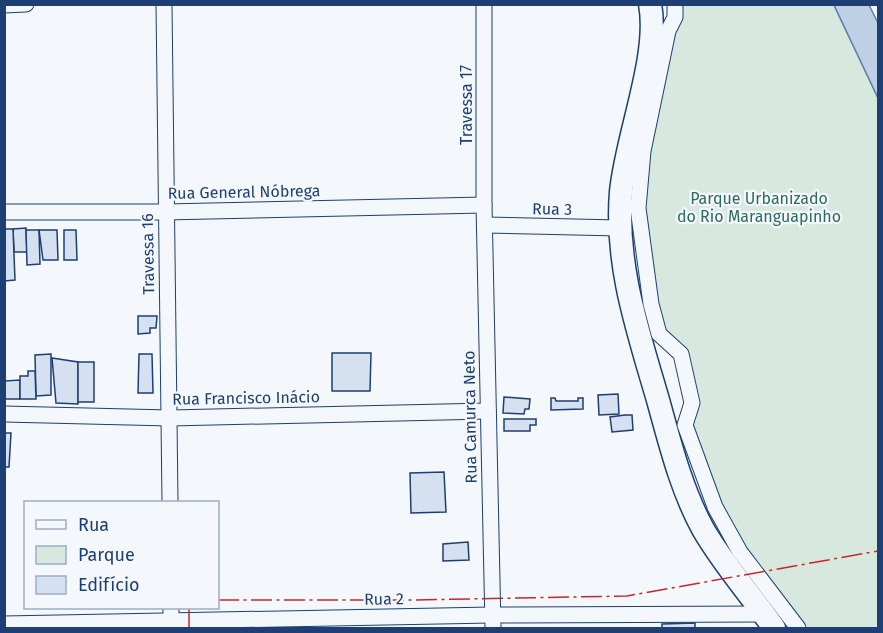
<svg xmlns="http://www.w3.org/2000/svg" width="883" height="633" viewBox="0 0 883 633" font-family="'Fira Sans',sans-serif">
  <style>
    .green { fill: #d7e8df; stroke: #687fa3; stroke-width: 1.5 }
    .water { fill: #bed0e5; stroke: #687fa3; stroke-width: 1.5 }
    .building { fill: #d5e0f0; stroke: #1d3f73; stroke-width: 1.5 }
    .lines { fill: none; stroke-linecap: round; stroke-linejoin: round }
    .street-casing { stroke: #1d3f73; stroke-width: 17 }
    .secondary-casing { stroke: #1d3f73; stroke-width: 25 }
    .street { stroke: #f4f7fb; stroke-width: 15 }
    .secondary { stroke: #f4f7fb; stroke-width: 22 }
    .power { stroke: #c62828; stroke-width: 1.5; stroke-dasharray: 21 4.5 3 4.5; stroke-linecap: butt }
    .labels { text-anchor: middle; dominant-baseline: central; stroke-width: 4.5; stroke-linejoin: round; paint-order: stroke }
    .street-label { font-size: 16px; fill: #1d3f73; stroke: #f4f7fb }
    .park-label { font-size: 16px; fill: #2c6c60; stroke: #f4f7fb }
  </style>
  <rect width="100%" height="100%" fill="#f4f7fb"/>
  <!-- green -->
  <path class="green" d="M675,5H834L878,98V628H798L740,552L685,425L692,403L681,354L659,334L638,208Z"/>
  <!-- water -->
  <path class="water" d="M834,5H869L878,23V98Z"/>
  <!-- building -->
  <g class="building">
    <path d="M26,228L27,252H14L13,229Z"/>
    <path d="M4,229H13L15,280L4,281Z"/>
    <path d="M26,230H39L40,264L27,265Z"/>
    <path d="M39,230H57L58,260H43Z"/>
    <path d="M64,230H76L77,260H64Z"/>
    <path d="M138,316H157L156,328H150V333L138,334Z"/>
    <path d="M332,353H371L370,391H332Z"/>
    <path d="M51,354V395L36,396L35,355Z"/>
    <path d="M139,354H152L153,393H138Z"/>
    <path d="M52,358L78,362V404L56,403Z"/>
    <path d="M4,360L5,381L20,380V399H5V403Z"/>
    <rect x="78" y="362" width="16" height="40"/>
    <path d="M28,371H35L36,399H20V376H28Z"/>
    <path d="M618,394L619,414L599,415L598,395Z"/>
    <path d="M504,397L530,399L529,409H525L524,414L503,413Z"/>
    <path d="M551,398H555L556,401H578V398H583V409L551,410Z"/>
    <path d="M625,415H632L633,430L612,432L610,417Z"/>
    <path d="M504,419H536V425H530V431H504Z"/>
    <path d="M4,433H11L9,467H4Z"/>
    <path d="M444,472L446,512L411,513L410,473Z"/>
    <path d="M468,542L469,560L443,561V544Z"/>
    <path d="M695,623V628H662V624Z"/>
  </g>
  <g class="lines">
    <!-- street casing -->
    <g class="street-casing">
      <g id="street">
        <path d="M164,4L170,502"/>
        <path d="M484,4V205L493,628"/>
        <path d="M675,4V17L668,31L643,151L638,208L651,304L659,334L681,354L692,403L685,425L715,507L740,552L798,628"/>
        <path d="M4,5L26,4"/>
        <path d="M4,212H165L484,205"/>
        <path d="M485,225L619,228"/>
        <path d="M4,414L170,418L488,411"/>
        <path d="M171,608V628"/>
        <path d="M4,624L492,615L764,614"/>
      </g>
    </g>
    <!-- secondary casing -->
    <g class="secondary-casing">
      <path id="secondary" d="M650,4C660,56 626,137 621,192C615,265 638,331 658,400C670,443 681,489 703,529C723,564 751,595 774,628"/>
    </g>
    <!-- street -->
    <use href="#street" class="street"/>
    <!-- secondary -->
    <use href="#secondary" class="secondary"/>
    <!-- power -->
    <g class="power">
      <path d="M218,600H413L627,596L878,551"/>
      <path d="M189,608V628"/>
    </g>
  </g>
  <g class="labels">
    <!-- street labels -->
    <g class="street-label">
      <text transform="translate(466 105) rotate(-90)">Travessa 17</text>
      <text transform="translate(244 192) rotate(-1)">Rua General Nóbrega</text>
      <text transform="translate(552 209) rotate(1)">Rua 3</text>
      <text transform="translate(148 254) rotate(-91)">Travessa 16</text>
      <text transform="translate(246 398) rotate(-1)">Rua Francisco Inácio</text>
      <text transform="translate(470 417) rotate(-91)">Rua Camurca Neto</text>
      <text transform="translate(384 599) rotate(-1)">Rua 2</text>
    </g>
    <!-- park labels -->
    <g class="park-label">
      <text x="759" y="198">Parque Urbanizado<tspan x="759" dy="18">do Rio Maranguapinho</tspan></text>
    </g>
  </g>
  <!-- border -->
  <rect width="883" height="633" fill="none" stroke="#1d3f73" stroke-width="12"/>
  <!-- legend -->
  <rect x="24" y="501" width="195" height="108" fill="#f4f7fb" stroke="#9eadc5" stroke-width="1.5"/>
  <rect x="36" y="520" width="30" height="9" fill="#f4f7fb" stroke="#9eadc5" stroke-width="1.5"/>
  <text x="78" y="531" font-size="18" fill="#1d3f73">Rua</text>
  <rect x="36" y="546" width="30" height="18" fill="#d7e8df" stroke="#9eadc5" stroke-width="1.5"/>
  <text x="78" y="561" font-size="18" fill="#1d3f73">Parque</text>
  <rect x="36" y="576" width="30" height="18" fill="#d5e0f0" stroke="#9eadc5" stroke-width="1.5"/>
  <text x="78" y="591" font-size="18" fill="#1d3f73">Edifício</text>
</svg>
